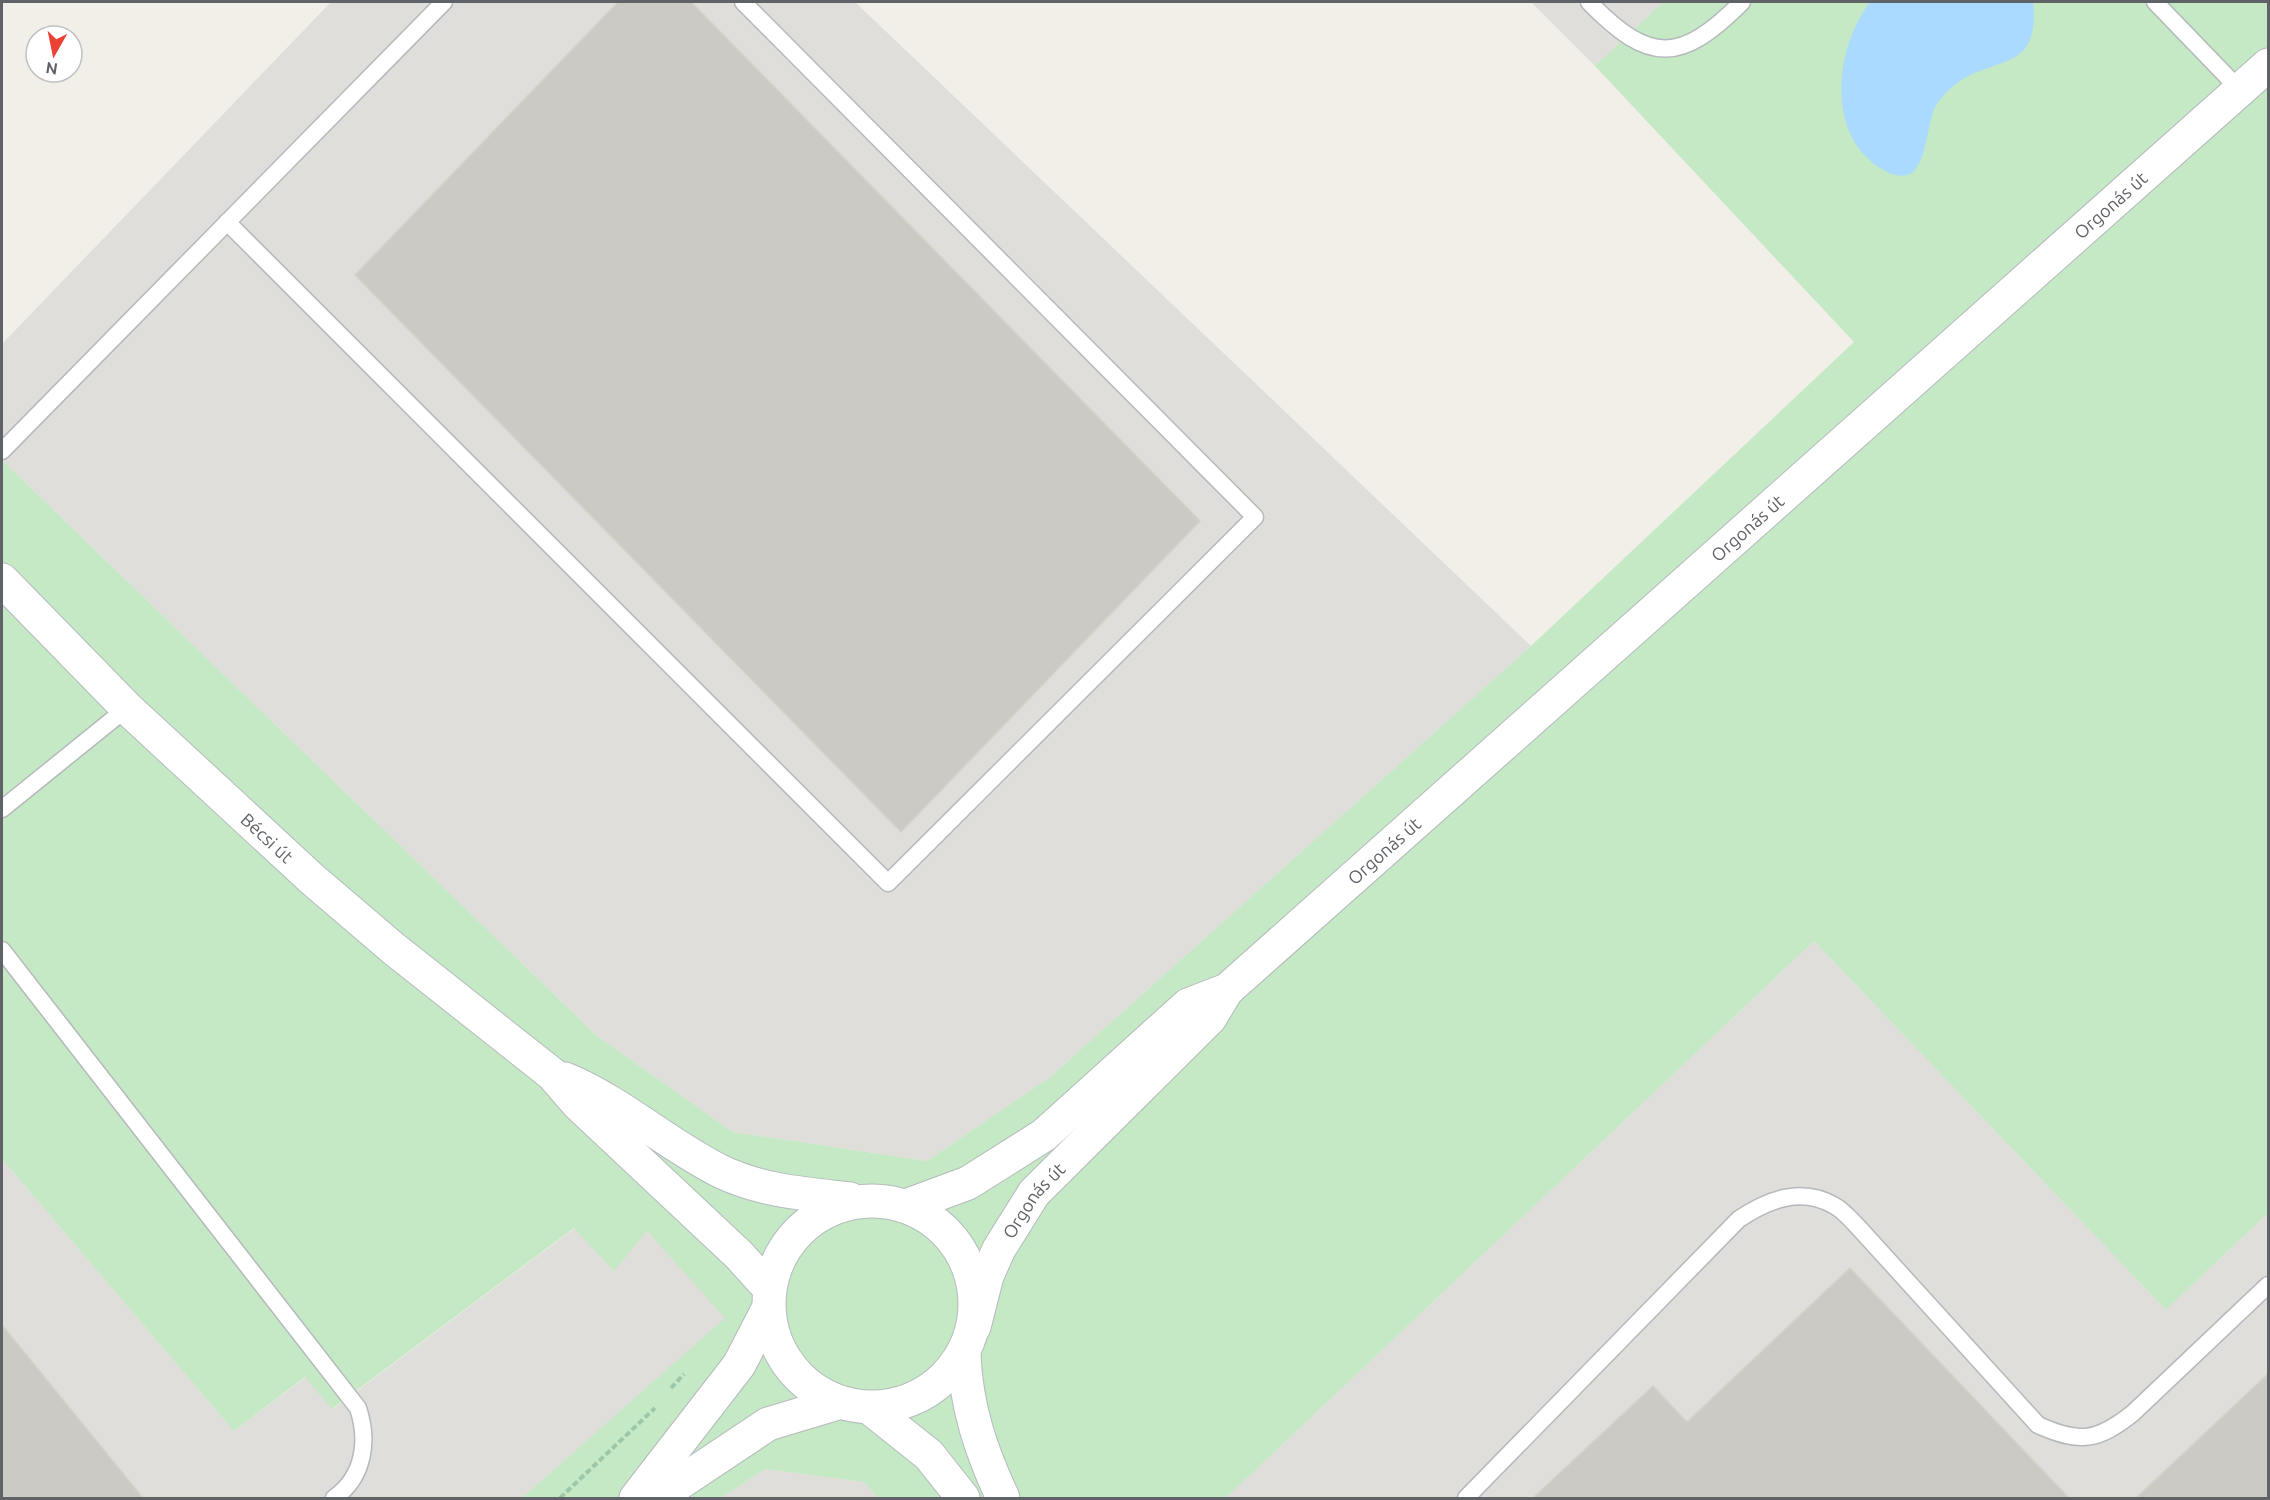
<svg xmlns="http://www.w3.org/2000/svg" width="2270" height="1500" viewBox="0 0 2270 1500" font-family="Ubuntu,sans-serif">
  <style>
    .industrial { fill: #e0deda }
    .green { fill: #c5e8c5 }
    .water { fill: #aadaff }
    .building { fill: #cccac5; stroke: #d6d1c6; stroke-width: 1.5 }
    .lines { fill: none; stroke-linecap: round; stroke-linejoin: round }
    .lane-casing { stroke: #b5b8bc; stroke-width: 19 }
    .street-casing { stroke: #b5b8bc; stroke-width: 35 }
    .secondary-casing { stroke: #b6babf; stroke-width: 35 }
    .path { stroke: #9cc7a9; stroke-width: 4; stroke-dasharray: 6 3; stroke-linecap: butt }
    .lane { stroke: #fff; stroke-width: 16 }
    .street { stroke: #fff; stroke-width: 33 }
    .secondary { stroke: #fff; stroke-width: 33 }
    .labels { text-anchor: middle; dominant-baseline: central; stroke-width: 4.5; stroke-linejoin: round; paint-order: stroke }
    .street-label { font-size: 18px; fill: #5f6368; stroke: #fff }
  </style>
  <rect width="100%" height="100%" fill="#f1efe8"/>
  <!-- industrial -->
  <g class="industrial">
    <path d="M331,2H855L1531,646L1049,1078L927,1161L733,1132L597,1036L2,460V344Z"/>
    <path d="M1531,2H1663L1595,66Z"/>
    <path d="M1814,941L2166,1310L2268,1213V1498H1226Z"/>
    <path d="M2,1159L234,1431L306,1377L333,1409L575,1228L647,1231L726,1318L522,1498H2Z"/>
    <path d="M765,1469L864,1482L878,1498H721Z"/>
  </g>
  <!-- green -->
  <path class="green" d="M1663,2H2268V1213L2166,1310L1814,941L1226,1498H878L864,1482L765,1469L721,1498H522L725,1318L647,1231L614,1271L574,1228L332,1409L305,1377L234,1431L2,1159V460L597,1036L733,1132L927,1161L1049,1078L1531,646L1854,342L1595,66Z"/>
  <!-- water -->
  <path class="water" d="M1870,2H2033C2041,77 1989,53 1950,89C1945,94 1938,101 1935,107C1927,124 1926,171 1907,175C1895,178 1882,170 1873,163C1826,126 1837,45 1870,2Z"/>
  <!-- building -->
  <g class="building">
    <path d="M618,2H691L1200,521L901,832L355,275Z"/>
    <path d="M1850,1268L2069,1498H1533L1653,1386L1687,1422Z"/>
    <path d="M2,1325L143,1498H2Z"/>
    <path d="M2268,1374V1498H2136Z"/>
  </g>
  <g class="lines">
    <!-- lane casing -->
    <g class="lane-casing">
      <g id="lane">
        <path d="M1589,2C1650,65 1681,63 1742,2"/>
        <path d="M2155,2L2241,91"/>
        <path d="M227,222L888,883L1255,517L743,2"/>
        <path d="M2,451L444,2"/>
        <path d="M2,809L127,708"/>
        <path d="M2,950L358,1408C369,1441 364,1477 334,1498"/>
        <path d="M1466,1498L1739,1219C1768,1200 1801,1186 1835,1206C1844,1211 1852,1221 1859,1228L2038,1425C2080,1444 2098,1441 2133,1413L2268,1285"/>
      </g>
    </g>
    <!-- street casing -->
    <g class="street-casing">
      <g id="street">
        <path d="M906,1206L968,1183L1044,1135L1188,1005L1227,990"/>
        <path id="s1" d="M974,1327L987,1276L999,1249L1034,1193L1210,1018L1227,990L2268,65"/>
        <path d="M636,1498L739,1365L767,1311"/>
        <path d="M657,1498L768,1424L838,1403"/>
      </g>
    </g>
    <!-- secondary casing -->
    <g class="secondary-casing">
      <g id="secondary">
        <path id="s2" d="M2,580L127,708L312,879L394,949L552,1074L578,1104L739,1255L768,1287"/>
        <path d="M565,1079C621,1102 666,1144 720,1171C761,1191 806,1194 850,1199"/>
        <circle cx="872" cy="1304" r="103"/>
        <path d="M964,1354C966,1407 981,1451 1003,1498"/>
        <path d="M870,1408L929,1455L963,1498"/>
      </g>
    </g>
    <!-- path -->
    <g class="path">
      <path d="M671,1388L684,1374"/>
      <path d="M560,1498L655,1408"/>
    </g>
    <!-- lane -->
    <use href="#lane" class="lane"/>
    <!-- street -->
    <use href="#street" class="street"/>
    <!-- secondary -->
    <use href="#secondary" class="secondary"/>
  </g>
  <g class="labels">
    <!-- street labels -->
    <g class="street-label">
      <text stroke="none"><textPath href="#s1" startOffset="1611">Orgonás út</textPath></text>
      <text stroke="none"><textPath href="#s1" startOffset="1125">Orgonás út</textPath></text>
      <text stroke="none"><textPath href="#s2" startOffset="370">Bécsi út</textPath></text>
      <text stroke="none"><textPath href="#s1" startOffset="639">Orgonás út</textPath></text>
      <text stroke="none"><textPath href="#s1" startOffset="142">Orgonás út</textPath></text>
    </g>
  </g>
  <!-- border -->
  <rect width="2270" height="1500" fill="none" stroke="#5f6368" stroke-width="6"/>
  <!-- north arrow -->
  <g transform="translate(54 54) rotate(189)"><circle r="28" fill="#ffffff" stroke="#bfc1c3" stroke-width="1.5"/>
  <path d="M0-4.5L10 22L0 15L-10 22Z" fill="#ea4335"/>
  <text y="-9" font-size="16" font-weight="bold" text-anchor="middle" fill="#5f6368">N</text>
  </g>
</svg>
